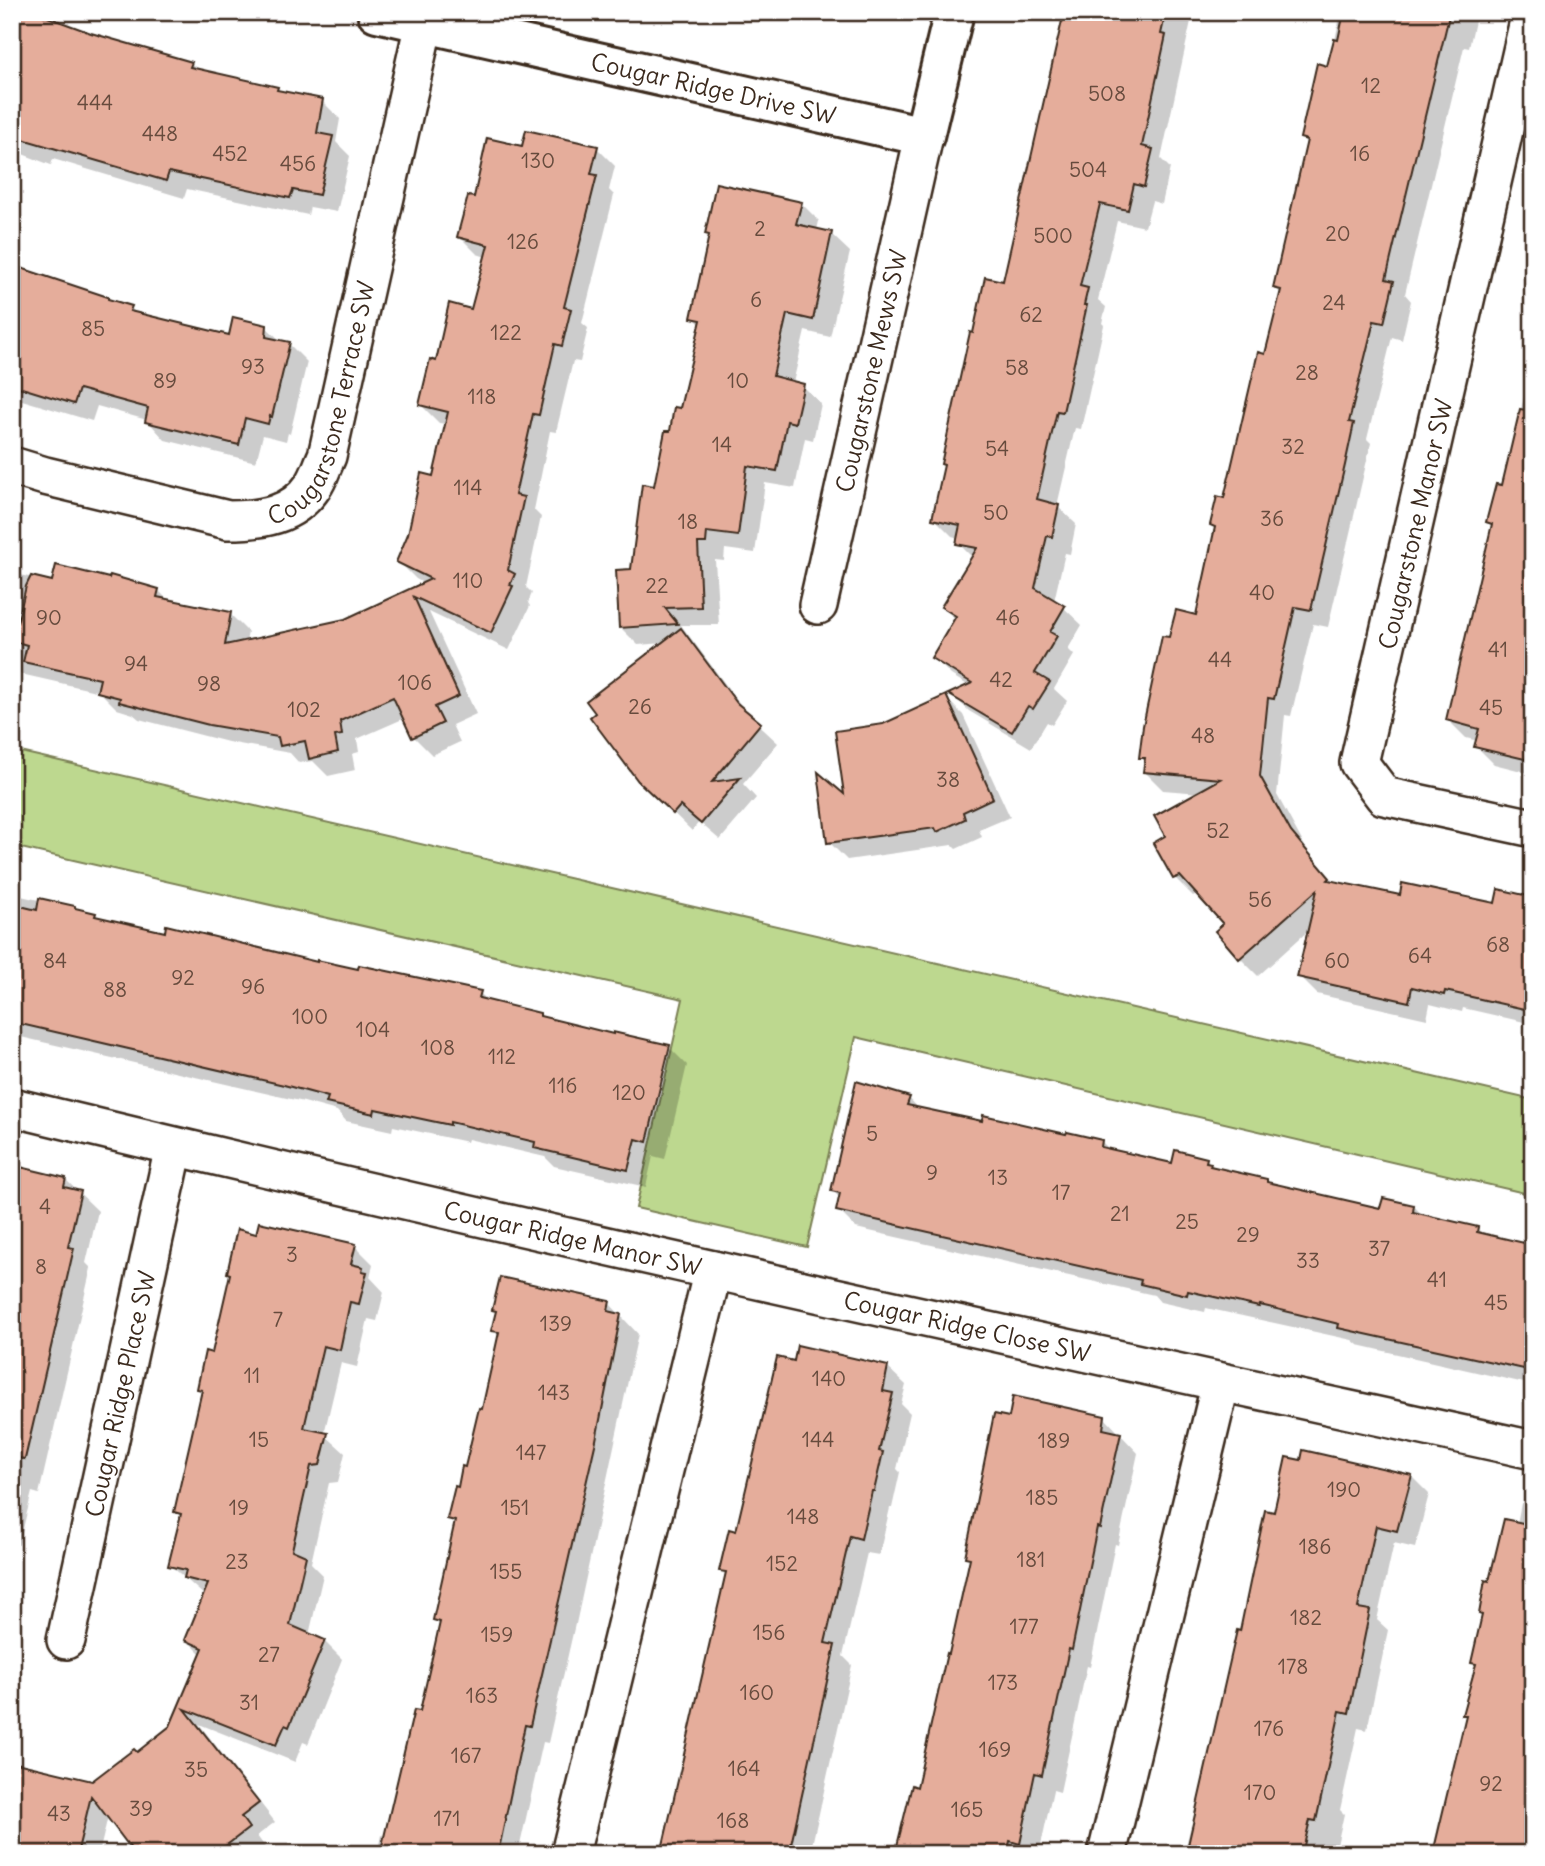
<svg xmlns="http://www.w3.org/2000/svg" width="1545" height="1866" viewBox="0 0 1545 1866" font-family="Delius,sans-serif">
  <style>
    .green { fill: #bdd88f; stroke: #7c8156; stroke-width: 2 }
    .shadow { fill: #0003 }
    .building { fill: #e5ad9b; stroke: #3b2a1e; stroke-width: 2 }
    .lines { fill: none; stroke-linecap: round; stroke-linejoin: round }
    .street-casing { stroke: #3b2a1e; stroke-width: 42 }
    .secondary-casing { stroke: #3b2a1e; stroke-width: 44 }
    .street { stroke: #fff; stroke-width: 37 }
    .secondary { stroke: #fff; stroke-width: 38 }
    .labels { text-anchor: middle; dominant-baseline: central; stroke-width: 7; stroke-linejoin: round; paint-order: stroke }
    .number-label { font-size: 21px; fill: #664b3d }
    .street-label { font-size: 24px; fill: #3b2a1e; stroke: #fff }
  </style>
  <rect width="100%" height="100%" fill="#fff"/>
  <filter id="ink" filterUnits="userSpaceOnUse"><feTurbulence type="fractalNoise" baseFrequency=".0143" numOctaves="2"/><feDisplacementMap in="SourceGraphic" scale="14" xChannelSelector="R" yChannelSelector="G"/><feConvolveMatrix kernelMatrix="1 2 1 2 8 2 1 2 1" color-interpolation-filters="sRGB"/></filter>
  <g filter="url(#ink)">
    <!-- green -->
    <path class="green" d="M12,750L1533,1100V1195L856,1037L807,1247L636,1208L683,999L12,846Z"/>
    <!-- shadow -->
    <g class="shadow">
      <path d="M12,12L191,63L199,71L277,89L281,93L322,101L340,119L336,142L350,156L337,212L310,207L308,215L187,189L184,198L53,159L51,165L12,150Z"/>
      <path d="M1066,12H1193L1161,159L1170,168L1162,204L1152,201L1145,227L1117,221L1098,300L1106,307L1102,323L1104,325L1081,429L1075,428L1057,506L1076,524L1070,554L1065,553L1054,601L1064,608L1082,625L1068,649L1074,655L1054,689L1067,701L1052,725L1047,722L1031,748L969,711L951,694L969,686L951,675L933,657L956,620L943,607L973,558L958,543L959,538L952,536L934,518L974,335L1005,283Z"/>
      <path d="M1341,12H1477L1469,48L1464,47L1405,294L1411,301L1402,340L1392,337L1367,439L1371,443L1328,627L1313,624L1291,716L1285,715L1277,795L1308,852L1335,883L1401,897L1496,905L1533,899V1024L1463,1008L1462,1012L1430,1004L1427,1019L1317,994L1299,976L1309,930L1258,976L1240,958L1226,924L1198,893L1193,896L1175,878L1156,844L1168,837L1200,793L1163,790L1145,772L1146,762L1141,757L1171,639L1197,617L1216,529L1212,525L1226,500L1282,294L1275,288L1308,144L1302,138L1329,68Z"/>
      <path d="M524,148H597L615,166L609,190L614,195L582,323L588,328L580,362L573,361L556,432L550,431L534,510L541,517L526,587L532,593L528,603L530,606L509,650L429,612L476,714L452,725L460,742L432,755L414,737L405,718L357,739L359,752L352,754L355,770L328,776L313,761L299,763L290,753L228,742L139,719L133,714L117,709L100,692L12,672V573L53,583L158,590L170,602L230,614L248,632L246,642L346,621L425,584L416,579L398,561L434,478L446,424L439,423L421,405L437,363L472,311L486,257L477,254L459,236L475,199Z"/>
      <path d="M801,203L819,221L817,230L831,234L850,252L830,337L805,331L793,383L803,386L821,404L813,440L805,438L795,488L765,483L755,553L725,549L724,561L715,560L719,625H681L749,716L778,743L743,784L756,798L720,840L699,822L692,831L658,798L664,643L638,645L620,627L632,571L671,433L681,410L702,326L693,317L711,238L707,234Z"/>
      <path d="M12,267L131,308L137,314L230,337L266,327L282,342L289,344L307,362L290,434L288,433L286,441L263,435L256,462L165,440L147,420L97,406L92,421L12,397Z"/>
      <path d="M1533,358V774L1494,764L1476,746L1478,741L1466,738L1448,720L1493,527L1488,522L1503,487Z"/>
      <path d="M945,697L963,715L1010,817L979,830L982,837L956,849L952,845L847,860L829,842L846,798L883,725Z"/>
      <path d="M12,894L74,908L95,915L99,918L166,934L480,993L490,1003L540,1015L543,1019L669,1047L687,1065L665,1159L653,1156L646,1187L554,1166L545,1157L468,1139L467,1142L393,1126L392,1131L346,1121L337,1111L304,1102L12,1035Z"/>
      <path d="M909,1098L920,1110L983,1123L1101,1141L1111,1151L1173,1166L1206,1159L1216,1169L1266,1181L1270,1184L1381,1210L1414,1206L1423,1216L1477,1229L1483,1235L1533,1246V1385L1358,1345L1352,1340L1206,1308L1205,1312L1160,1302L1154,1295L856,1228L838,1210L840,1198L833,1191Z"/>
      <path d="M12,1166L65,1179L98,1211L86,1263L91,1268L39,1494L32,1492L19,1545L12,1544Z"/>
      <path d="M257,1236L355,1246L373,1264L370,1277L384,1292L377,1321L368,1319L357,1367L341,1363L324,1434L345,1453L338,1482L329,1483L311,1563L323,1575L309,1635L324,1641L342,1659L308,1744L303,1742L295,1762L199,1724L275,1822L257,1836L265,1847L257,1854H137L108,1816L99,1854H12V1761L30,1766L34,1769L92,1783L137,1754L172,1727L202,1655L187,1640L205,1596L170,1565L182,1517L176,1512L203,1392L199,1388Z"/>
      <path d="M609,1303L638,1334L576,1624H575L548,1743L543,1742L518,1854H377L381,1835L386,1836L421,1713L441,1626L435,1620L456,1526L449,1519L484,1411L500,1337L493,1330L497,1312L494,1310Z"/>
      <path d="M795,1363L887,1367L906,1385L901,1404L910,1413L897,1469L900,1472L892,1508H890L879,1555L867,1553L843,1656L852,1665L810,1854H661L727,1576L721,1570L737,1533Z"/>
      <path d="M1105,1418L1138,1453L1118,1545L1115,1544L1090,1667L1087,1666L1060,1792L1053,1790L1039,1854H897L918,1789L971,1561L967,1556L1010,1419Z"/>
      <path d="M1411,1476L1429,1494L1415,1548L1394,1543L1377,1620L1388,1630L1367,1730L1358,1728L1340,1810L1344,1814L1335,1854H1184L1191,1826L1194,1827L1241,1633L1275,1514Z"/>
      <path d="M1521,1503L1533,1505V1854H1432L1439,1822H1442L1467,1717L1464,1714L1477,1666L1473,1662L1490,1583L1517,1524Z"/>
    </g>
    <!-- building -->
    <g class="building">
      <path d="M19,12H34L91,33L192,62L190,67L278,87L277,90L323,99L317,133L333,136L319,195L293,190L290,198L169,172L166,181L12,136V30Z"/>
      <path d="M1064,12H1166L1161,34L1166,35L1142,146L1153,149L1144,187L1134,184L1128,210L1100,204L1080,286L1088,288L1084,305H1087L1063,412L1057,411L1037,499L1059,505L1052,537L1047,536L1035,588L1065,606L1050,632L1057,636L1035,673L1050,682L1033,709L1028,706L1012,732L948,694L972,683L931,658L956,616L941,607L977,548L956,544L960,525L932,519L944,465L941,464L970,332L973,333L985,277L1003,281Z"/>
      <path d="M1344,12H1450L1386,279L1394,281L1384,323L1374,321L1349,422L1354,423L1345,465L1311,610L1295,607L1274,699L1268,698L1260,776L1291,832L1330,878L1328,880L1400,895L1402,883L1495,903L1498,889L1533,897V1011L1445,991L1444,995L1412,987L1409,1002L1297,977L1317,890L1239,959L1215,931L1223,924L1180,876L1173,879L1153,843L1165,836L1154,816L1221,779L1143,772L1145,758H1139L1143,726L1162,636L1169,637L1176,610L1196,615L1215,527L1210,525L1217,496L1224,498L1258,352L1265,354L1281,290L1273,288L1307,140L1300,138L1317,63L1327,66L1334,39L1338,40Z"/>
      <path d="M526,130L598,146L591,174L597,175L564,307L571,309L562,346L555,344L539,415L533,414L515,495L524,497L508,570L515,574L510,585L513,586L491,633L414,597L459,696L435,707L443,723L412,738L393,697L340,721L342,735L335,736L338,752L309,759L305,741L280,746L278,737L209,725L119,702L120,698L97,692L100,679L23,662L27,645L13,641L26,586L31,576L52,581L56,565L109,578L110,575L159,589L157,597L231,612L225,645L345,619L431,579L396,562L408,534L421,473L433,476L448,412L419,405L430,359L436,361L449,303L471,309L488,245L457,237L468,196L474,197L487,138L522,146Z"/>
      <path d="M716,183L802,202L796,224L832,232L813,320L787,314L773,376L804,384L795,423L787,421L777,471L747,466L738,536L707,532L706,543H698L701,607L665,608L678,624L619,628L616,570L631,569L642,484L654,486L665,431H670L674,407L680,408L701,320L691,318L709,235L705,234Z"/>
      <path d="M12,265L108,297V299L132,306L130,311L229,335L233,317L267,325L266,337L290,342L272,417L270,416L268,424L245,418L239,445L145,422L148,408L79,389L74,404L12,385Z"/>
      <path d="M1520,409L1533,411V761L1474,747L1479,729L1446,720L1492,524L1486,522L1496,484L1502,485Z"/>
      <path d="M681,628L737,703L761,723L712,782L740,778L701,824L680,806L673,814L638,781L590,717L595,713L586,701Z"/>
      <path d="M946,695L993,798L963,812L965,819L937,832L935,828L827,843L818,772L844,794L835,731L883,724Z"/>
      <path d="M39,898L75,906V908L96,913L95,916L165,932L166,925L317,962V960L358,969L359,965L481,991L479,998L540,1013V1016L613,1034V1032L670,1045L647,1142L636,1139L628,1170L534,1148L535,1142L450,1122V1125L375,1109L374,1114L326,1103L328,1097L284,1085L12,1022V904L37,910Z"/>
      <path d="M856,1081L910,1097L907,1105L982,1121L983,1115L1066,1134L1067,1132L1102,1140L1101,1147L1172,1163L1175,1150L1207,1158L1206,1162L1211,1163L1210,1166L1267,1179V1182L1380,1208L1383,1198L1414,1205L1413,1212L1478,1227L1477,1232L1533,1245V1371L1338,1328L1339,1324L1260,1305L1259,1307L1188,1291L1187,1295L1140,1284L1141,1280L836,1211L840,1193L831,1191Z"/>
      <path d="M12,1165L66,1178L64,1187L81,1191L68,1247L74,1248L25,1459L12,1457Z"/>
      <path d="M259,1222L356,1244L351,1264L363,1267L362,1271L367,1272L359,1304L350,1302L340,1350L323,1346L304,1428L328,1433L320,1465L311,1466L292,1550L306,1556L290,1625L325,1640L289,1727L285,1725L276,1745L185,1709L259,1803L241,1817L249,1828L215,1854H135L91,1796L77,1854H12V1762L92,1781L134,1749L137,1752L170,1726L203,1648L185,1640L208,1584L184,1578L186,1570L168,1566L181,1514L174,1512L202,1390L197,1389L205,1351L212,1353L230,1274L227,1273L237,1229L256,1234Z"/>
      <path d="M500,1277L610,1301L608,1311L621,1314L595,1445L530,1726L525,1725L498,1854H380L414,1710L420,1711L440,1622L433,1620L455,1521L447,1519L455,1486L458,1487L462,1466L465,1467L479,1408L482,1409L499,1332L491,1331L496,1311L492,1310Z"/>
      <path d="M797,1345L888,1366L883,1391L893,1393L879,1451L883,1452L874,1491H872L861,1539L850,1536L825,1643L835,1645L789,1854H661L726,1572L719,1571L729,1529L736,1531L777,1357L794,1361Z"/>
      <path d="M1013,1396L1105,1416L1103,1429L1121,1433L1100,1528L1097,1527L1072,1650L1069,1649L1042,1775L1035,1773L1020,1844L1010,1841L1007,1854H895L912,1785L917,1787L947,1653L949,1654L970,1558L965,1557L994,1414L1009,1417Z"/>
      <path d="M1303,1450L1412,1475L1397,1531L1376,1526L1358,1608L1370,1610L1349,1713L1340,1711L1316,1821L1310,1820L1302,1854H1186L1237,1630L1240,1631L1265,1510L1274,1512L1286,1457L1301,1460Z"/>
      <path d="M1504,1519L1533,1525V1854H1457L1434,1849L1466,1715H1462L1476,1664L1471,1663L1482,1615L1479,1614L1485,1580L1489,1581Z"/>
    </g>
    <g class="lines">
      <!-- street casing -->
      <g class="street-casing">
        <g id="street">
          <path d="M1531,12L1359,763L1384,796L1533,828"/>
          <path id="s1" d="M12,466L45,476L228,520C261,520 293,516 313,486C319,478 322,466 327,456L424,23"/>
          <path id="s2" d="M818,605L924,136"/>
          <path id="s3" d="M12,1107C517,1230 1025,1339 1533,1450"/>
          <path id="s4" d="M66,1640L174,1147"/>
          <path d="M570,1854L713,1270"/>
          <path d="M1107,1854L1221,1382"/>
        </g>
      </g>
      <!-- secondary casing -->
      <g class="secondary-casing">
        <g id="secondary">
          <path id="s5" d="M377,12L924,136L954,12"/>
        </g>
      </g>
      <!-- street -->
      <use href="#street" class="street"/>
      <!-- secondary -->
      <use href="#secondary" class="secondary"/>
    </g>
  </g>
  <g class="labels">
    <!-- number labels -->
    <g class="number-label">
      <text x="1371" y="85">12</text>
      <text x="1107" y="93">508</text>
      <text x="95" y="102">444</text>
      <text x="160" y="133">448</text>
      <text x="230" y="153">452</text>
      <text x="1360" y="153">16</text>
      <text x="538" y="160">130</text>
      <text x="298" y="163">456</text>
      <text x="1088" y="169">504</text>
      <text x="760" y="228">2</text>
      <text x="1338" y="233">20</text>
      <text x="1053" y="235">500</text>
      <text x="523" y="241">126</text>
      <text x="756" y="299">6</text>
      <text x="1334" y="302">24</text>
      <text x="1031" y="314">62</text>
      <text x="93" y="328">85</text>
      <text x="506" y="332">122</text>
      <text x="253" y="366">93</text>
      <text x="1017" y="367">58</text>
      <text x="1307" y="372">28</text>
      <text x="165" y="380">89</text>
      <text x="738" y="380">10</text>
      <text x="482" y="396">118</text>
      <text x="722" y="444">14</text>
      <text x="1293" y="446">32</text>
      <text x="997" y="448">54</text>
      <text x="468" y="487">114</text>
      <text x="996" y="512">50</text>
      <text x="1272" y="518">36</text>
      <text x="688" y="521">18</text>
      <text x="468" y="580">110</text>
      <text x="657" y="585">22</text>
      <text x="1262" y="592">40</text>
      <text x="49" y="617">90</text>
      <text x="1008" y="617">46</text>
      <text x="1498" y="649">41</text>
      <text x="1220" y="659">44</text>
      <text x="136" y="663">94</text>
      <text x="1001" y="679">42</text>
      <text x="415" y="682">106</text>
      <text x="209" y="683">98</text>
      <text x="640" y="706">26</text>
      <text x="1491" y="707">45</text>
      <text x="304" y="709">102</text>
      <text x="1203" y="735">48</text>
      <text x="948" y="779">38</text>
      <text x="1218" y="830">52</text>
      <text x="1260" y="899">56</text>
      <text x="1498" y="944">68</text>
      <text x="1420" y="955">64</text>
      <text x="55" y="960">84</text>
      <text x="1337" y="960">60</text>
      <text x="183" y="977">92</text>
      <text x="253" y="986">96</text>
      <text x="115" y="989">88</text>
      <text x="310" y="1016">100</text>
      <text x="373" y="1029">104</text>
      <text x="438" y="1047">108</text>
      <text x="502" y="1056">112</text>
      <text x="563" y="1085">116</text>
      <text x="629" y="1092">120</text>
      <text x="872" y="1133">5</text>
      <text x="932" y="1172">9</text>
      <text x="998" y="1177">13</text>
      <text x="1061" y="1192">17</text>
      <text x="45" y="1206">4</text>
      <text x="1120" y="1213">21</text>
      <text x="1187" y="1221">25</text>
      <text x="1248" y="1234">29</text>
      <text x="1379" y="1248">37</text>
      <text x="292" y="1254">3</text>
      <text x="1308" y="1260">33</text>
      <text x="41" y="1266">8</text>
      <text x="1437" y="1279">41</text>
      <text x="1496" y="1302">45</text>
      <text x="278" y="1319">7</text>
      <text x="556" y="1323">139</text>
      <text x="252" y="1375">11</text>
      <text x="829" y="1378">140</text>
      <text x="554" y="1392">143</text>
      <text x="259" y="1439">15</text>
      <text x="818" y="1439">144</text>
      <text x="1054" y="1440">189</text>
      <text x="531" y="1452">147</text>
      <text x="1344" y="1489">190</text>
      <text x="1042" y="1497">185</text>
      <text x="239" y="1507">19</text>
      <text x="515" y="1507">151</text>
      <text x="803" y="1516">148</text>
      <text x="1315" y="1546">186</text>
      <text x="1031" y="1559">181</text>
      <text x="237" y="1561">23</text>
      <text x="782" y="1563">152</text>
      <text x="506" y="1571">155</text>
      <text x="1306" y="1617">182</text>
      <text x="1024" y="1626">177</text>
      <text x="769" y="1632">156</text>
      <text x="497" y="1634">159</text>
      <text x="269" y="1654">27</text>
      <text x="1293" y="1666">178</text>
      <text x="1003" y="1682">173</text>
      <text x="757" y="1692">160</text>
      <text x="482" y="1695">163</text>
      <text x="249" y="1702">31</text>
      <text x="1269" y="1728">176</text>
      <text x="995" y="1749">169</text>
      <text x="466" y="1755">167</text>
      <text x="744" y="1768">164</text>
      <text x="196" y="1769">35</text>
      <text x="1491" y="1783">92</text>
      <text x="1260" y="1792">170</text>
      <text x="141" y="1808">39</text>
      <text x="967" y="1809">165</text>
      <text x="59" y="1813">43</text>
      <text x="447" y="1818">171</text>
      <text x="733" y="1820">168</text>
    </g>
    <!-- street labels -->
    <g class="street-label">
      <text stroke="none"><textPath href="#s5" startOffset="345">Cougar Ridge Drive SW</textPath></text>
      <text stroke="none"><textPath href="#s2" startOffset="240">Cougarstone Mews SW</textPath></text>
      <text stroke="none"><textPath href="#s1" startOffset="397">Cougarstone Terrace SW</textPath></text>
      <text transform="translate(1415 524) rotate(-77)">Cougarstone Manor SW</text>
      <text stroke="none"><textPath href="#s3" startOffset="576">Cougar Ridge Manor SW</textPath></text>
      <text stroke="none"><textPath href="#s3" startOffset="980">Cougar Ridge Close SW</textPath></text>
      <text stroke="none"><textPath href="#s4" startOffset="252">Cougar Ridge Place SW</textPath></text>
    </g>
  </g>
  <!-- margin -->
  <rect width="1545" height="1866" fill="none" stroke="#fff" stroke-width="42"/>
  <rect x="21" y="21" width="1503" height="1824" fill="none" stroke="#3b2a1e" stroke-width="2.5" filter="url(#ink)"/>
</svg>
